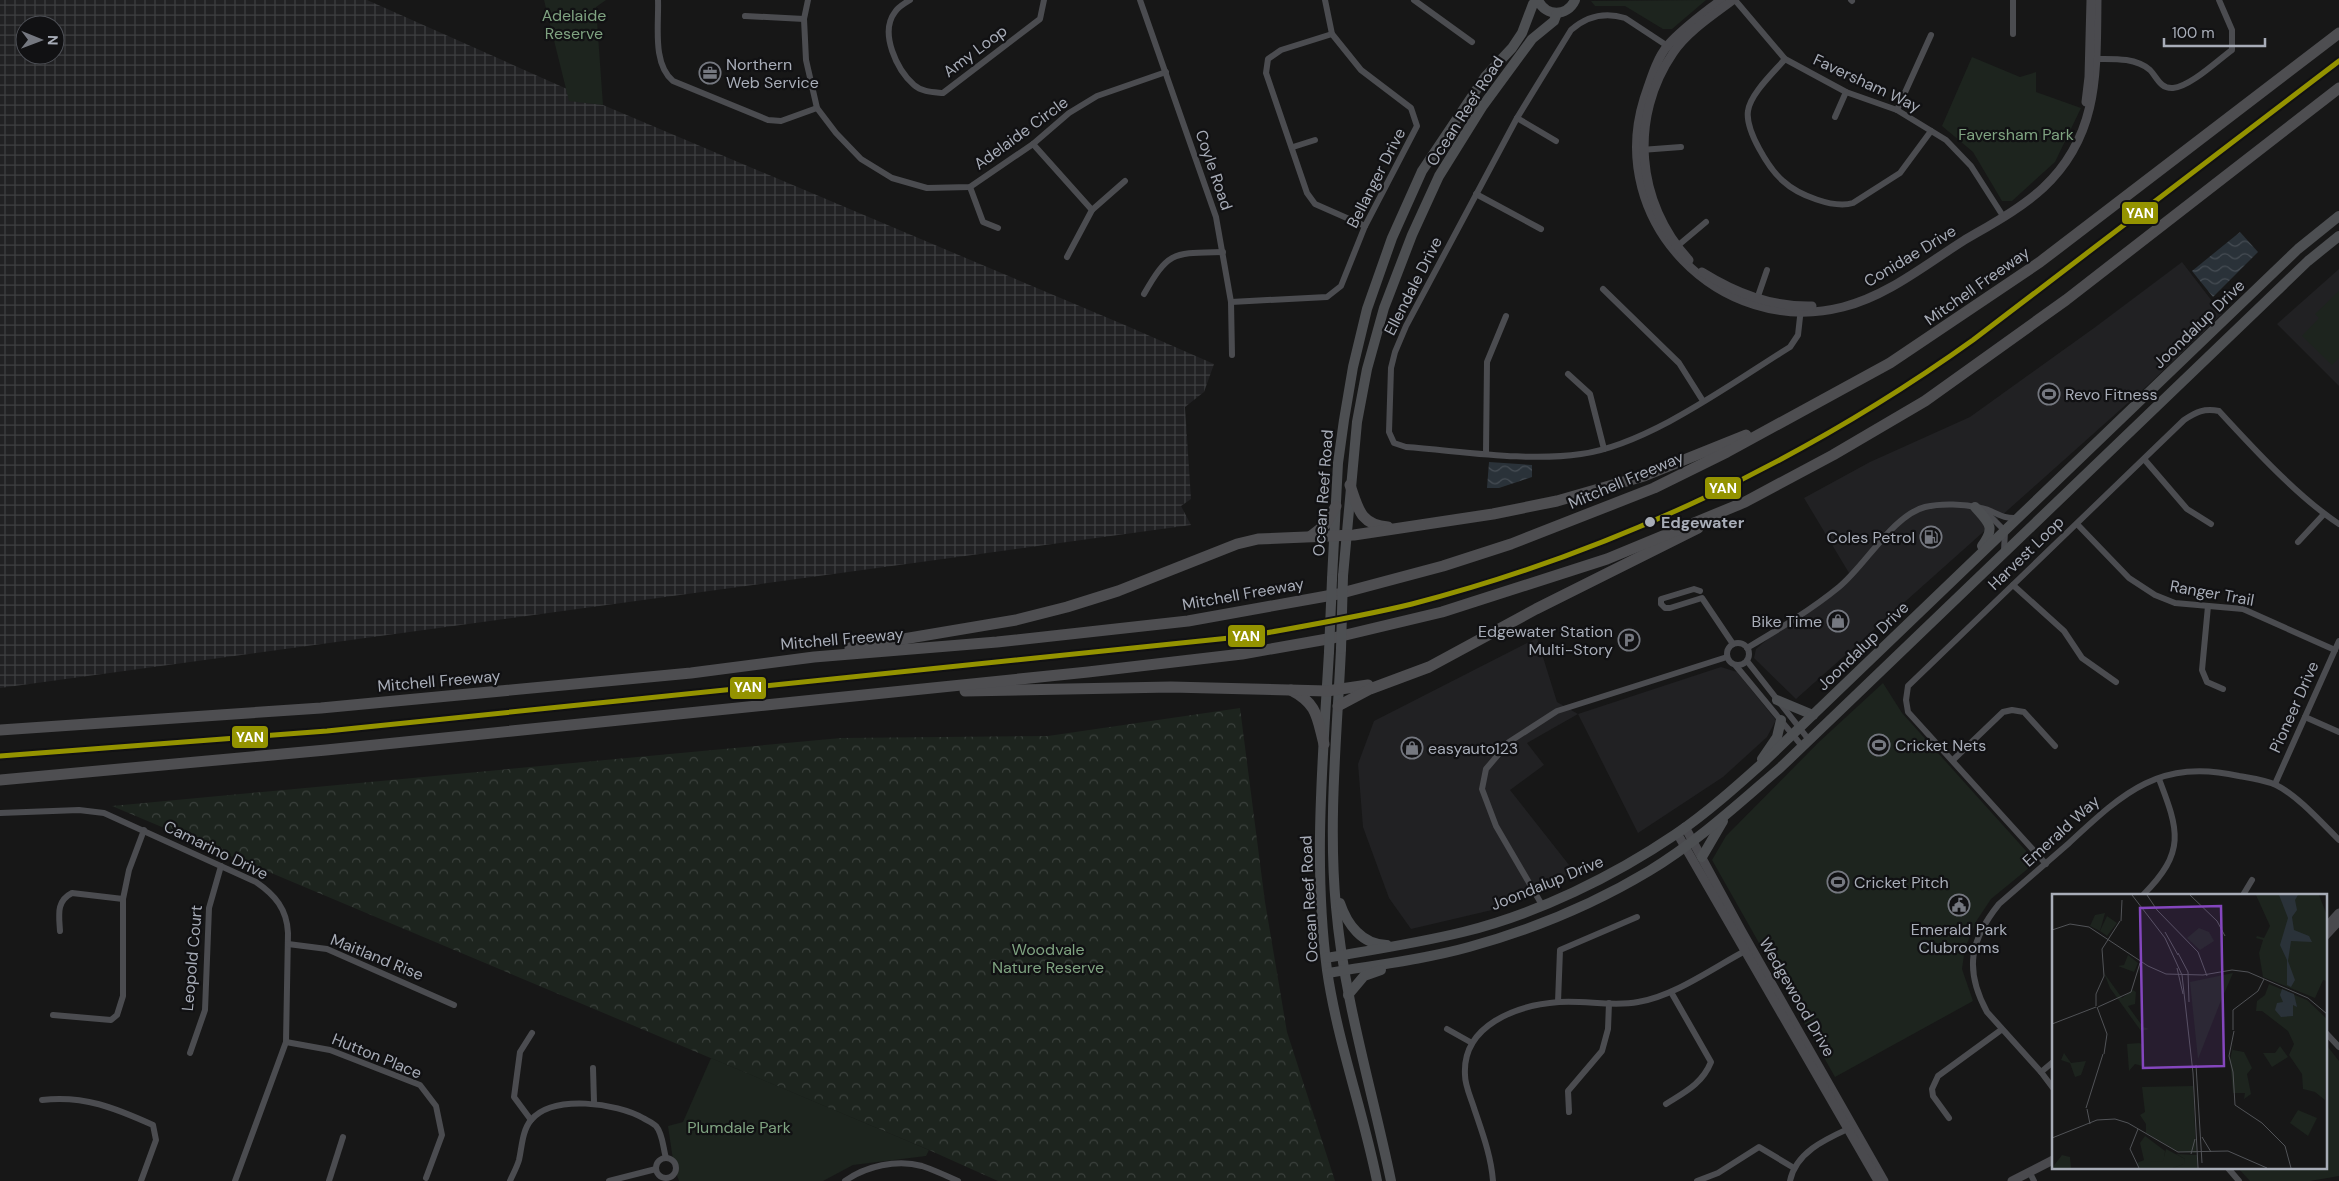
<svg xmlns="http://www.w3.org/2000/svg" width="2339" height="1181" viewBox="0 0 2339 1181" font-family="'DM Sans',sans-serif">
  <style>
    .built { fill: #212123 }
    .industrial { fill: url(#industrial-grid); fill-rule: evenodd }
    .forest { fill: url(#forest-crowns) }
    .park { fill: #1d241e }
    .water { fill: url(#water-waves) }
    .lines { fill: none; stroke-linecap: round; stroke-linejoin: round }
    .street { stroke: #4b4c50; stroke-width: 6 }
    .secondary { stroke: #4a4a4e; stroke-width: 9 }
    .primary { stroke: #4d4f52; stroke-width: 10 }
    .highway { stroke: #4e4e51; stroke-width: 11 }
    .primary-bridge { stroke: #4d4f52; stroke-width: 10 }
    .rail-1-casing { stroke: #111113; stroke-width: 9 }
    .rail-1 { stroke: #949300; stroke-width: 5 }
    .stop-dot { fill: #a8adb8; stroke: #111113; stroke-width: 2 }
    .labels { text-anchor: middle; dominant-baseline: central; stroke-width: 4.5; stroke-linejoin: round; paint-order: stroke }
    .park-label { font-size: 16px; fill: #7fa381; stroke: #111113 }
    .street-label { font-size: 16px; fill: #a8adb8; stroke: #111113 }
    .poi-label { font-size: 16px; fill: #a8adb8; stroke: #111113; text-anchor: start }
    .stop-label { font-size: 16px; font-weight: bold; fill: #a8adb8; stroke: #111113; text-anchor: start }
    .inset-road { fill: none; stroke: #515357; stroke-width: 1 }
    .view { fill: #8446be; fill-opacity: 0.15; stroke: #8446be; stroke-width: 2.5 }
    .inset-edge { fill: none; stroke: #a8adb8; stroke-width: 2.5 }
    .line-badge { stroke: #111113; stroke-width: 2 }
    .badge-label { font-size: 14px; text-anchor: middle; font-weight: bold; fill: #fff }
  </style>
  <defs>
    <pattern id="industrial-grid" width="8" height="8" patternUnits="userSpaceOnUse" patternTransform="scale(1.25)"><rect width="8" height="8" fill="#212123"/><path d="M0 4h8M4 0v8" fill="none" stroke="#3e3f41"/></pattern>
    <pattern id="forest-crowns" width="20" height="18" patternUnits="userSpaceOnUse" patternTransform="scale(1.25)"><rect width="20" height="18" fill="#1d241e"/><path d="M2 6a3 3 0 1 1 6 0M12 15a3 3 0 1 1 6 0" fill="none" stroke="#3b413d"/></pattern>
    <pattern id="water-waves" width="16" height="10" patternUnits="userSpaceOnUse" patternTransform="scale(1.25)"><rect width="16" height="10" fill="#2a3239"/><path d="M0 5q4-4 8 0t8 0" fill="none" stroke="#464d54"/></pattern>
  </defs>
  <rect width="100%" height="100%" fill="#171717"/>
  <!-- built -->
  <g class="built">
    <path d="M2182,262L2222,314L2148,385L1796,699L1754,658L1756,649L1776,632L1852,578L1804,498L1870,462L1970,417L2094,328Z"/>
    <path d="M2339,269V386L2277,324Z"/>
    <path d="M1537,638L1557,702L1578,714L1721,667L1737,672L1776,720L1767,737L1723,777L1638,833L1578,714L1527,743L1544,765L1510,790L1573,870L1548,890L1492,910L1411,929L1389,898L1363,827L1358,764L1374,721Z"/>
  </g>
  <!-- industrial -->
  <path class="industrial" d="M0,0H367L603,105L1127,326L1214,364L1204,392L1185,407L1191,499L1181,506L1191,525L0,688ZM25,25H55V55H25Z"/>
  <!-- forest -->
  <path class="forest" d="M1240,708L1265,902L1287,1032L1335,1181H998L929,1150L112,806L841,738L1048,736Z"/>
  <!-- park -->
  <g class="park">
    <path d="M544,0H606L596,7L603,105L569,101Z"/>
    <path d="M1706,0L1672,29H1663L1625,6H1595L1591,1Z"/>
    <path d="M1972,57L2020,77L2036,72V92L2081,108L2055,162L2012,201H2002L1973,152L1942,126Z"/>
    <path d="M2339,291V358L2332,365L2302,336L2319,318L2315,314Z"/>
    <path d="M1883,683L1902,713L2036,862L1991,899L1977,920L1965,948L1962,969L1973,1001L1835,1077L1712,860L1726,836L1819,742Z"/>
    <path d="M2328,1047L2339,1061V1176L2310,1181H2250L2237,1167H2325V1049Z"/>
    <path d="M711,1058L929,1150L926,1156L853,1165L823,1181H679L674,1167L668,1126L683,1122Z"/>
  </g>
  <!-- water -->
  <g class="water">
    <path d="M2240,232L2258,252L2213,297L2192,271Z"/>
    <path d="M1489,462L1532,465V477L1499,488H1487Z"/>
  </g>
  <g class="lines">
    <!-- street -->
    <g class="street">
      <path d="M658,0C659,25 652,63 673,81L768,120L781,121L817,108"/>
      <path d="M808,0L804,19L806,60L817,108L836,133L861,159L892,178L927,188L970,187L1033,144L1069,113L1097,96L1166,72"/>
      <path d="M910,0C905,3 898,7 895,12C879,33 897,70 914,85C922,92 933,92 943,93L1040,19L1044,0"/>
      <path d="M1140,0L1216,217L1231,302L1232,355"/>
      <path d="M1414,0L1472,42"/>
      <path d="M1735,0L1785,59L1846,92L1897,110L1946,140L1971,166L2003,216"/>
      <path d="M1851,0L1852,1"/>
      <path d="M745,16L804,19"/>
      <path d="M1332,34L1281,50L1268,59L1266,73L1307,193L1315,204L1365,226"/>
      <path d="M2013,34V0"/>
      <path d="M1669,47L1625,18C1605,12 1587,16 1571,30L1517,118L1406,326L1395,352L1391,368L1389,432L1394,443L1406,447C1461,451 1527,462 1581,454C1648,445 1732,383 1790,347L1798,335L1801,308"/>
      <path d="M1785,59C1774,72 1750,94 1748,111C1745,130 1769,169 1783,181C1798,195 1834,209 1853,203L1900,173L1931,131"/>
      <path d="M2093,59C2112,59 2135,57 2150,70C2157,77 2160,89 2173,88C2190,87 2218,60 2232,50V30L2219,0"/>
      <path d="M1897,110L1931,35"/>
      <path d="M1835,117L1846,92"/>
      <path d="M1517,118L1556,141"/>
      <path d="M1033,144L1092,210"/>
      <path d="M1293,147L1315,140"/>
      <path d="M1641,150L1681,147"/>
      <path d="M970,187L983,222L998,228"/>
      <path d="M1476,194L1541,229"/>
      <path d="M1675,248L1706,222"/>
      <path d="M1067,257L1092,210L1125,181"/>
      <path d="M1603,289L1679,363L1703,401"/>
      <path d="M1144,294C1169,250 1174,253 1223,252"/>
      <path d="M1231,302L1327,297L1341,286L1365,226L1417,126L1411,108L1361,70L1332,34L1325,0"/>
      <path d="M1756,302L1767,270"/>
      <path d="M1568,374L1590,394L1604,449"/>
      <path d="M1486,453L1487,362L1506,316"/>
      <path d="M2144,459L2187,509L2211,524"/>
      <path d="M1987,513L2005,531L2004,551"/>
      <path d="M2077,524L2129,578L2155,595L2175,603L2243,609L2335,650"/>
      <path d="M2298,542L2324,514"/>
      <path d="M2013,585L2064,631L2082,658L2116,682"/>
      <path d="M1700,591L1694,589L1661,599V604L1665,608H1670L1702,598L1733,644"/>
      <path d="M2208,606L2202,670L2207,682L2223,689"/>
      <circle cx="1738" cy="654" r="11"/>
      <path d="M1747,648C1779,629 1811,610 1839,587C1865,566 1893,515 1925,507C1942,503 1964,504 1981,508C1996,511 2000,519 2017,518"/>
      <path d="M1747,661L1809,740"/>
      <path d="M1736,666L1802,746"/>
      <path d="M2305,717L2339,732"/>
      <path d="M1953,760L2003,712L2012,710L2024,712L2055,746"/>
      <path d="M2275,784L2339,641"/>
      <path d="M0,813L79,810L104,813L256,882C275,895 287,909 288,933L286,1042L235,1181"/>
      <path d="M2046,864L1908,712L1906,700L1908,686L2184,420C2196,412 2204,408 2219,411C2253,448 2298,497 2339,524"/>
      <path d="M2143,895C2186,852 2179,831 2159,779"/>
      <path d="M2243,895L2252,880"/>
      <path d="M1542,905L1496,826L1482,789L1486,769L1509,742L1557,711L1727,657"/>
      <path d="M60,931C59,915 56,901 72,893L123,899"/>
      <path d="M288,944L327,949L454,1005"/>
      <path d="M1558,1002L1560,950L1637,917"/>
      <path d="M53,1015L111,1020L117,1015L123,996V899L129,870L144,830"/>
      <path d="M1447,1029L1472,1043"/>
      <path d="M2325,1032L2339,1047"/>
      <path d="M286,1042L330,1050L420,1085L436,1106L442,1135L426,1178"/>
      <path d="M190,1053L205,1010L209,908L221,866"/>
      <path d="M593,1068L594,1102"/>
      <path d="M2041,1072L2053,1062"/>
      <path d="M2053,1088L2041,1072L1987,1012C1964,970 1970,940 1999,904C2022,884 2045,864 2068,844C2123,793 2159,758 2239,776C2251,778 2265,780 2276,785C2297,795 2322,823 2339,840"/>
      <path d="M42,1100C84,1095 115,1108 153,1125L156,1140L141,1181"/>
      <path d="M1666,1104C1685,1092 1702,1084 1711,1062L1671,992"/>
      <path d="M1569,1112L1568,1091L1602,1051L1608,1029L1609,1003"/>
      <path d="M1949,1118L1933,1096L1932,1089L1938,1076L2001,1030"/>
      <path d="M531,1120L514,1097L520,1052L532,1033"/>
      <circle cx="666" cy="1168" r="10"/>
      <path d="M2227,1167L2239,1181"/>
      <path d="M2030,1173L2034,1181"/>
      <path d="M329,1181L343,1137"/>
      <path d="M510,1181C513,1174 517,1167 519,1160C522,1147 522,1131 531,1120C553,1094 617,1103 643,1118C646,1120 653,1123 656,1126C663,1134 663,1148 666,1158"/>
      <path d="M609,1181L656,1169"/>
      <path d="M845,1181C866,1166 897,1159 922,1166C934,1170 947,1176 958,1181"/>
      <path d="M1493,1181C1491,1155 1482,1132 1474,1108C1471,1098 1465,1086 1465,1075C1462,1025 1517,1005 1559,1002C1585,1000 1613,1007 1638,1002C1675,996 1714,967 1747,950"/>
      <path d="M1697,1181L1718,1173L1759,1147L1794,1168"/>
      <path d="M1790,1181C1796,1152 1826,1139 1850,1128"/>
    </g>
    <!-- secondary -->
    <g class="secondary">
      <path d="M1721,0C1703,14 1683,28 1668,45C1656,59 1650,82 1644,99C1606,221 1720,338 1843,307C1887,296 1925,265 1963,241C1990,225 2020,209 2043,188C2100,135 2096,71 2097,0"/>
      <path d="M2086,102L2089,77L2091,0"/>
      <path d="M1689,260C1636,203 1629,117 1673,53C1687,32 1713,15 1733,0"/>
      <path d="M1702,272C1736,293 1771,307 1812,306"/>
      <path d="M1685,827L1741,930L1884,1181"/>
      <path d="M1677,833L1878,1181"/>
      <path d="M2329,924L2339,913"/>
      <path d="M2325,936L2339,921"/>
      <path d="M2012,1181L2053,1160"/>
    </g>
    <!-- primary -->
    <g class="primary">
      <path d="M1538,0C1546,17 1567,17 1575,0"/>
      <path d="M1975,507C1989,523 1996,527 1982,546"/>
      <path d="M1343,576L1357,422L1367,369L1384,308L1412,235L1439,176L1482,107L1532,39L1554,21L1557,13"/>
      <path d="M1332,579L1338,463L1344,420L1353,367L1367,309L1392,238L1422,171L1485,77L1512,48L1522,33L1533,4L1537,0"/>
      <path d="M1341,649C1337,734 1328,822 1336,907C1344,1000 1372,1089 1391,1181"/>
      <path d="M1329,652C1323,757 1313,865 1327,970C1337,1040 1363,1111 1377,1181"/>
      <path d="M1777,700L1813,715"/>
      <path d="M1762,759L1777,737L1781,720"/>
      <path d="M1702,857L1723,821"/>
      <path d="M1340,903C1347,924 1362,945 1387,945"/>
      <path d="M1326,958C1372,950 1418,943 1463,932C1537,914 1614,876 1676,834C1708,812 1738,785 1767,759L2298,249L2339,216"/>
      <path d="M1328,973C1375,965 1422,960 1469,947C1531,930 1594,904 1649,871C1697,842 1738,804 1780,768L2308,261L2339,236"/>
      <path d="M1348,995L1364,976L1381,970"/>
    </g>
    <!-- highway -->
    <g class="highway">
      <path d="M1350,485C1358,508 1360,525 1388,527"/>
      <path d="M1311,536L1325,525L1336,506"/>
      <path d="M850,648L1016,620L1067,607L1118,591L1237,544L1258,539L1354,535L1493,514L1557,501L1644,476L1746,435"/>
      <path d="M1291,690C1318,704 1317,718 1324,744"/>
      <path d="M965,691L1171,687L1327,691L1368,685"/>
      <path d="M1338,706L1370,689L1429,667L1536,609L1698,528"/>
      <path d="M0,730L321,708L691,673L814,657L997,642L1188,621L1338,594L1443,566L1511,544L1654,488L1727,452L1890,363L2040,262L2339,33"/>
      <path d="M0,780L326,750L1088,672L1242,654L1333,638L1442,612L1607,559L1745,502L1833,455L1925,401L2066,300L2339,88"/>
    </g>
    <!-- primary-bridge -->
    <g class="primary-bridge">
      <path d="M1341,649L1343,576"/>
      <path d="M1329,652L1332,579"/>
    </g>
    <!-- rail-1 casing -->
    <g class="rail-1-casing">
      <path id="rail-1" d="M0,756L327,731L1249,636C1304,626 1359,617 1412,604C1613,552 1805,460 1973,340L2339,61"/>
    </g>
    <!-- rail-1 -->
    <use href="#rail-1" class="rail-1"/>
  </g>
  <!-- icons -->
  <defs>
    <g id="office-ring" transform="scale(1.125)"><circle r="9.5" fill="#111113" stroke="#757880" stroke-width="1.5"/><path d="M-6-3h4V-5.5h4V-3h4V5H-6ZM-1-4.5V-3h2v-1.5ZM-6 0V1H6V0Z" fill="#757880"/></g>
    <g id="stadium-ring" transform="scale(1.125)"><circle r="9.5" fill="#111113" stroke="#757880" stroke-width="1.5"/><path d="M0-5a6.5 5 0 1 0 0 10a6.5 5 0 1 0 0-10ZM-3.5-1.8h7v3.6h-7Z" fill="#757880"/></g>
    <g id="fuel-ring" transform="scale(1.125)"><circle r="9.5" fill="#111113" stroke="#757880" stroke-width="1.5"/><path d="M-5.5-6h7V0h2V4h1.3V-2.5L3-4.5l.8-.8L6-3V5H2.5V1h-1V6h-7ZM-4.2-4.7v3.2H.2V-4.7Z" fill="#757880"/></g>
    <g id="shop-ring" transform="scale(1.125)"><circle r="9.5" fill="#111113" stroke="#757880" stroke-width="1.5"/><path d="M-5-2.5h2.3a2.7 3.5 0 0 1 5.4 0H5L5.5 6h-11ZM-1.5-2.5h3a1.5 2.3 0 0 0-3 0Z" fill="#757880"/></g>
    <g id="parking-ring" transform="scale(1.125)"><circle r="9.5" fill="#111113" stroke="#757880" stroke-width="1.5"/><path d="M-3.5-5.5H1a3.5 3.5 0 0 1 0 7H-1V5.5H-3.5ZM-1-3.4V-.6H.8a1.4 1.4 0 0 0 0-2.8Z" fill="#757880"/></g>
    <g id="civic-ring" transform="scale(1.125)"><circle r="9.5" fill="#111113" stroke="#757880" stroke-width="1.5"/><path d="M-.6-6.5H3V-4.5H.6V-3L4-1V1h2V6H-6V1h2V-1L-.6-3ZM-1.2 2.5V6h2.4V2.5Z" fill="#757880"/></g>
  </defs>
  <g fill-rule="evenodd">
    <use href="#office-ring" x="710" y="73"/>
    <use href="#stadium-ring" x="2049" y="394"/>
    <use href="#fuel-ring" x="1931" y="537"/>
    <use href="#shop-ring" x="1838" y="621"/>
    <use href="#parking-ring" x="1629" y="640"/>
    <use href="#stadium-ring" x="1879" y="745"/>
    <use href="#shop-ring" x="1412" y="748"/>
    <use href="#stadium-ring" x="1838" y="882"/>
    <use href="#civic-ring" x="1959" y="905"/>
  </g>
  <!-- markers -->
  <circle class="stop-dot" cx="1650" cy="522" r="6"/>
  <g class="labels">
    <!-- park labels -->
    <g class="park-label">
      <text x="574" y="15">Adelaide<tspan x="574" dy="18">Reserve</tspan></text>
      <text x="2016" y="134">Faversham Park</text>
      <text x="1048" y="949">Woodvale<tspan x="1048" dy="18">Nature Reserve</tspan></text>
      <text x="739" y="1127">Plumdale Park</text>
    </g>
    <!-- street labels -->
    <g class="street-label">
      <text transform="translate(975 51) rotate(-37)">Amy Loop</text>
      <text transform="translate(1867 83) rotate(25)">Faversham Way</text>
      <text transform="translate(1465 111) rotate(-57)">Ocean Reef Road</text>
      <text transform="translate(1021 133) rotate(-36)">Adelaide Circle</text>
      <text transform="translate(1214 170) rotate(71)">Coyle Road</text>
      <text transform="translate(1376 178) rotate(-63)">Bellanger Drive</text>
      <text transform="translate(1910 256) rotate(-31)">Conidae Drive</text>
      <text transform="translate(1413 286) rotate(-63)">Ellendale Drive</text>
      <text transform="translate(1977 286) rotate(-35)">Mitchell Freeway</text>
      <text transform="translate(2199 324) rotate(-44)">Joondalup Drive</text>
      <text transform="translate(1626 480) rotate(-23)">Mitchell Freeway</text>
      <text transform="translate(1323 493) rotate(-86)">Ocean Reef Road</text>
      <text transform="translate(2026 553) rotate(-44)">Harvest Loop</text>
      <text transform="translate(2212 593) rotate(10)">Ranger Trail</text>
      <text transform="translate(1243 594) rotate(-10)">Mitchell Freeway</text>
      <text transform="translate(842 639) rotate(-5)">Mitchell Freeway</text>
      <text transform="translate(1863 646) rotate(-44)">Joondalup Drive</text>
      <text transform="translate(439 681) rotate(-5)">Mitchell Freeway</text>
      <text transform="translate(2294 707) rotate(-66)">Pioneer Drive</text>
      <text transform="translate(2061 831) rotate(-42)">Emerald Way</text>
      <text transform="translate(216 850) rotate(26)">Camarino Drive</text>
      <text transform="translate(1547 883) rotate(-22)">Joondalup Drive</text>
      <text transform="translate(1309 899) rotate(-93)">Ocean Reef Road</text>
      <text transform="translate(377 957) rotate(22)">Maitland Rise</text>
      <text transform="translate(192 958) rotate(-85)">Leopold Court</text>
      <text transform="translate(1797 997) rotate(60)">Wedgewood Drive</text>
      <text transform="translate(377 1056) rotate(22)">Hutton Place</text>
    </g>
    <!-- poi labels -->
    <g class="poi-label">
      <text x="726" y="64">Northern<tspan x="726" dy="18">Web Service</tspan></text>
      <text x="2065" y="394">Revo Fitness</text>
      <text x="1915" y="537" text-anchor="end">Coles Petrol</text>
      <text x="1822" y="621" text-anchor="end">Bike Time</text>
      <text x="1613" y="631" text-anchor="end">Edgewater Station<tspan x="1613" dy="18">Multi-Story</tspan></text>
      <text x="1895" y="745">Cricket Nets</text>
      <text x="1428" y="748">easyauto123</text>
      <text x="1854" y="882">Cricket Pitch</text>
      <text x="1959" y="929" text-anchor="middle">Emerald Park<tspan x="1959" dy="18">Clubrooms</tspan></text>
    </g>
    <!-- stop labels -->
    <g class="stop-label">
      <text x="1661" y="522">Edgewater</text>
    </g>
  </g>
  <!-- overview -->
  <g transform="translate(2052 894)">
    <rect width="275" height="275" fill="#171717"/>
    <path d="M53,19L48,37L38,32L43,21Z" fill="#1d241e"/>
    <path d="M181,79L168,109L146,165L138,88ZM141,192L144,259L127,258L94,239V230L88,221L93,218L90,193ZM93,242L113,257L112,267L101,274H88L85,269L92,266L88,249ZM124,260L145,261V274H121L131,270L133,265Z" fill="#1d241e"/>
    <path d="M114,255L133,265L132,270L121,274H100L98,268L111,267Z" fill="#1d241e"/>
    <path d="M204,1H267L274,19L275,87L271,86L263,104L211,83L207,59L211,46L204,44L205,42L212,44L218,32ZM55,22L65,29L55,42L48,37ZM147,34L157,38L162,47L148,56L135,44ZM76,61L86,69L82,78L66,72L72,71ZM52,79L70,104L81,96L84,98L83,110L76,112L91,133L97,135L89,137L58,94ZM217,90L255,106L275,125L273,206L263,198L251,195L250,180L237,161L242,150L236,137L210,117H204L205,107L213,101ZM182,148L181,156L192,158L200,174L195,180L199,200L192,205L193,199H181L178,166ZM87,149L90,150V172L83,170L77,177L75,150ZM228,152L236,163L220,173L211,159H223ZM12,159L19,169L34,167L29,181L23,183L18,169L9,166ZM246,216L265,224L256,242L238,229ZM10,261L18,263L19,274H0Z" fill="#1d241e"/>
    <path d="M227,1H246L243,6L245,16L240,23L242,36L257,42L260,48L239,47L236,67L243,86L239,93L235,91V66L228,51L236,24ZM230,95L242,100L245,113L241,111V122L229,123L223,116L225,109L231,108L228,101Z" fill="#2a3239"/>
    <path class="inset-road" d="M80,1L113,44L130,81L141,179L146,274M95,1L105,16L146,58L155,82M138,1L165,27L173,42M69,27L70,6M0,36L18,30L37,33L96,72L114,80L151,81L180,76L196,78L256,104L275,120M113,38L126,61M126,59L136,78L137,108M125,74L131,100M44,112V100L52,82L50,55L68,27M45,113L55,140L52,160M46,113L79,98L88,69M0,130L44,113M181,136V116L206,97L212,85M182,137L177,162L181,178L183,211L210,229L233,252L239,274M144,171L150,269M34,214L51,160M35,215L38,230M86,235L78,255L87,274M150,243L159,258M0,244L45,226L63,225L76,229L126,258L176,257L215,274M139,260L143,245"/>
    <path class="view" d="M169,12L172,172L91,174L88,14Z"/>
    <rect width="275" height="275" class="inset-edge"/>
  </g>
  <g class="line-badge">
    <rect x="2121" y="201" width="38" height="24" rx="5" fill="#949300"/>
    <rect x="1704" y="476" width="38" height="24" rx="5" fill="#949300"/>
    <rect x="1227" y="624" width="39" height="24" rx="5" fill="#949300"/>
    <rect x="729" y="676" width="38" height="24" rx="5" fill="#949300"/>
    <rect x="231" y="725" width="38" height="24" rx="5" fill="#949300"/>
  </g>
  <g class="badge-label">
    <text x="2140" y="218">YAN</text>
    <text x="1723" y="493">YAN</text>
    <text x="1246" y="641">YAN</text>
    <text x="748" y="692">YAN</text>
    <text x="250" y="742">YAN</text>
  </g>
  <!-- north arrow -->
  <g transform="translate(40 40) rotate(91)"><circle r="24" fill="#111113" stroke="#4d4f55"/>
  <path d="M0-4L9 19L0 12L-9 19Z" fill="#757880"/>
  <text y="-8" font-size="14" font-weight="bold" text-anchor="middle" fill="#a8adb8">N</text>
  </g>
  <!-- scale -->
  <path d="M2164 38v8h101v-8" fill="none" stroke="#a8adb8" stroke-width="2.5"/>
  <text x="2172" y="38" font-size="15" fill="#a8adb8" stroke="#111113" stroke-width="4" paint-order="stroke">100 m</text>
</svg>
